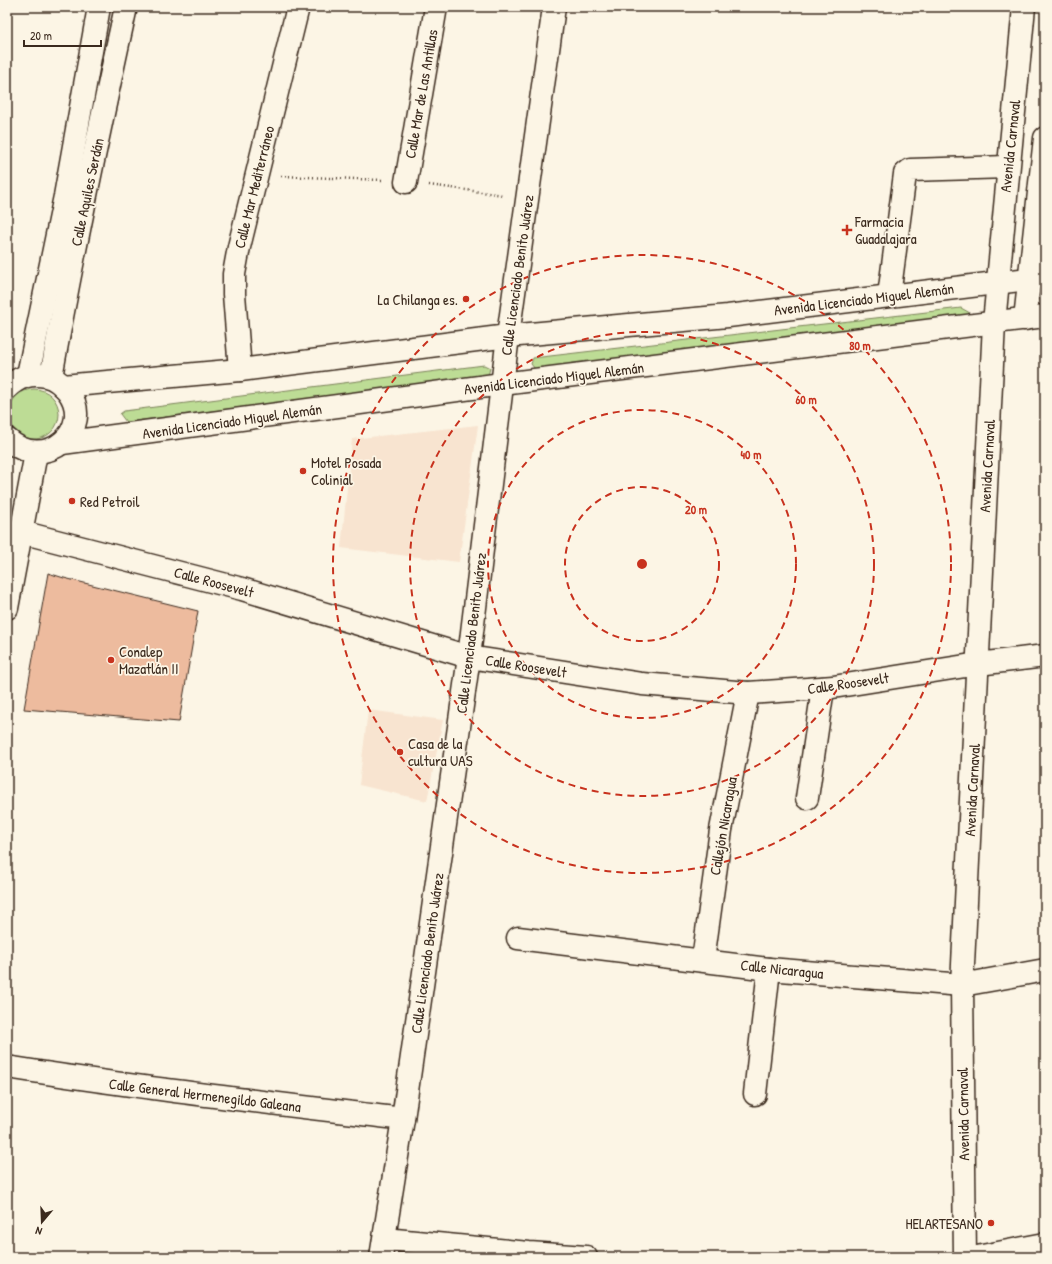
<svg xmlns="http://www.w3.org/2000/svg" width="1052" height="1264" viewBox="0 0 1052 1264" font-family="'Patrick Hand',sans-serif">
  <style>
    .built { fill: #f8e4d0 }
    .green { fill: #bddc95; stroke: #7c835a }
    .building { fill: #edbb9e; stroke: #3b2a1e }
    .lines { fill: none; stroke-linecap: round; stroke-linejoin: round }
    .minor-casing { stroke: #3b2a1e; stroke-width: 25 }
    .major-casing { stroke: #3b2a1e; stroke-width: 25 }
    .path { stroke: #3b2a1e; stroke-width: 2.5; stroke-dasharray: 1 3; stroke-linecap: butt }
    .minor { stroke: #fcf5e5; stroke-width: 22 }
    .major { stroke: #fcf5e5; stroke-width: 22 }
    .ring { fill: none; stroke: #c8321e; stroke-width: 2; stroke-dasharray: 7 5 }
    .poi-dot { fill: #c8321e; stroke: #fcf5e5; stroke-width: 1.5 }
    .labels { text-anchor: middle; dominant-baseline: central; stroke-width: 3.5; stroke-linejoin: round; paint-order: stroke }
    .street-label { font-size: 15px; fill: #3b2a1e; stroke: #fcf5e5 }
    .poi-label { font-size: 15px; fill: #3b2a1e; stroke: #fcf5e5; text-anchor: start }
    .centre { fill: #c8321e; stroke: #fcf5e5; stroke-width: 2 }
    .ring-label { font-size: 12px; text-anchor: middle; font-weight: bold; fill: #c8321e; stroke: #fcf5e5; stroke-width: 3.5; stroke-linejoin: round; paint-order: stroke }
  </style>
  <rect width="100%" height="100%" fill="#fcf5e5"/>
  <filter id="ink" filterUnits="userSpaceOnUse"><feTurbulence type="fractalNoise" baseFrequency=".025" numOctaves="2"/><feDisplacementMap in="SourceGraphic" scale="8" xChannelSelector="R" yChannelSelector="G"/><feConvolveMatrix kernelMatrix="1 2 1 2 8 2 1 2 1" color-interpolation-filters="sRGB"/></filter>
  <g filter="url(#ink)">
    <!-- built -->
    <g class="built">
      <path d="M478,425L459,562L341,548L352,439Z"/>
      <path d="M368,710L443,720L427,801L359,785Z"/>
    </g>
    <!-- green -->
    <g class="green">
      <path d="M961,308L970,313L960,321L553,370L535,369L531,364L533,358Z"/>
      <path d="M484,365L490,368L488,376L126,422L120,414L124,411Z"/>
      <circle cx="34" cy="414" r="25"/>
    </g>
    <!-- building -->
    <path class="building" d="M48,573L64,578L198,611L179,722L24,709Z"/>
    <g class="lines">
      <!-- minor casing -->
      <g class="minor-casing">
        <g id="minor">
          <path d="M406,182L436,7"/>
          <path d="M889,296L905,174L910,170L1008,167"/>
          <path d="M1025,319L1045,138"/>
          <path d="M240,370L234,294V274L239,247L298,7"/>
          <path d="M28,375L65,196L99,7"/>
          <path d="M51,377C73,253 99,130 126,7"/>
          <path d="M21,532L242,589L469,657L642,684L748,693L794,690L833,687L978,664L1045,656"/>
          <path d="M7,608L36,453"/>
          <path d="M807,798L823,688"/>
          <path d="M518,938L769,969L962,985L1045,970"/>
          <path d="M703,960L721,830L748,693"/>
          <path d="M7,1067C139,1088 271,1103 403,1119"/>
          <path d="M755,1094L769,969"/>
          <path d="M385,1239L529,1253L586,1257"/>
          <path d="M381,1257L403,1119L469,657L508,336L554,7"/>
          <path d="M965,1257L962,985L994,323L1024,7"/>
          <path d="M977,1257L1045,1244"/>
        </g>
      </g>
      <!-- major casing -->
      <g class="major-casing">
        <g id="major">
          <path d="M63,386L240,370L508,336L728,316L1045,277"/>
          <path d="M7,388C18,377 30,373 46,376C55,378 62,384 68,391C96,429 45,474 7,439"/>
          <path d="M62,443L502,384L1045,316"/>
        </g>
      </g>
      <!-- path -->
      <g class="path">
        <path d="M281,176L382,180"/>
        <path d="M429,185L503,195"/>
      </g>
      <!-- minor -->
      <use href="#minor" class="minor"/>
      <!-- major -->
      <use href="#major" class="major"/>
    </g>
  </g>
  <!-- distance rings -->
  <g class="ring">
    <circle cx="642" cy="564" r="77"/>
    <circle cx="642" cy="564" r="154"/>
    <circle cx="642" cy="564" r="232"/>
    <circle cx="642" cy="564" r="309"/>
  </g>
  <!-- markers -->
  <g class="poi-dot">
    <path d="M845 224h4v4h4v4h-4v4h-4v-4h-4v-4h4z"/>
    <circle cx="466" cy="299" r="4"/>
    <circle cx="303" cy="471" r="4"/>
    <circle cx="72" cy="501" r="4"/>
    <circle cx="111" cy="660" r="4"/>
    <circle cx="400" cy="752" r="4"/>
    <circle cx="991" cy="1223" r="4"/>
  </g>
  <g class="labels">
    <!-- street labels -->
    <g class="street-label">
      <text transform="translate(421 94) rotate(-80)">Calle Mar de Las Antillas</text>
      <text transform="translate(1010 146) rotate(-84)">Avenida Carnaval</text>
      <text transform="translate(254 187) rotate(-76)">Calle Mar Mediterráneo</text>
      <text transform="translate(87 192) rotate(-78)">Calle Aquiles Serdán</text>
      <text transform="translate(517 275) rotate(-82)">Calle Licenciado Benito Juárez</text>
      <text transform="translate(864 299) rotate(-7)">Avenida Licenciado Miguel Alemán</text>
      <text transform="translate(554 378) rotate(-7)">Avenida Licenciado Miguel Alemán</text>
      <text transform="translate(232 421) rotate(-8)">Avenida Licenciado Miguel Alemán</text>
      <text transform="translate(987 466) rotate(-87)">Avenida Carnaval</text>
      <text transform="translate(214 582) rotate(15)">Calle Roosevelt</text>
      <text transform="translate(471 633) rotate(-83)">Calle Licenciado Benito Juárez</text>
      <text transform="translate(526 666) rotate(9)">Calle Roosevelt</text>
      <text transform="translate(848 683) rotate(-8)">Calle Roosevelt</text>
      <text transform="translate(972 790) rotate(-87)">Avenida Carnaval</text>
      <text transform="translate(723 826) rotate(-80)">Callejón Nicaragua</text>
      <text transform="translate(427 953) rotate(-82)">Calle Licenciado Benito Juárez</text>
      <text transform="translate(782 969) rotate(6)">Calle Nicaragua</text>
      <text transform="translate(205 1095) rotate(7)">Calle General Hermenegildo Galeana</text>
      <text transform="translate(963 1114) rotate(-91)">Avenida Carnaval</text>
    </g>
    <!-- poi labels -->
    <g class="poi-label">
      <text x="855" y="221">Farmacia<tspan x="855" dy="17">Guadalajara</tspan></text>
      <text x="458" y="299" text-anchor="end">La Chilanga es.</text>
      <text x="311" y="462">Motel Posada<tspan x="311" dy="17">Colinial</tspan></text>
      <text x="80" y="501">Red Petroil</text>
      <text x="119" y="651">Conalep<tspan x="119" dy="17">Mazatlán II</tspan></text>
      <text x="408" y="743">Casa de la<tspan x="408" dy="17">cultura UAS</tspan></text>
      <text x="983" y="1223" text-anchor="end">HELARTESANO</text>
    </g>
  </g>
  <circle cx="642" cy="564" r="6" class="centre"/>
  <g class="ring-label">
    <text x="860" y="350">80 m</text>
    <text x="806" y="404">60 m</text>
    <text x="751" y="459">40 m</text>
    <text x="696" y="514">20 m</text>
  </g>
  <!-- margin -->
  <rect width="1052" height="1264" fill="none" stroke="#fcf5e5" stroke-width="24"/>
  <rect x="12" y="12" width="1028" height="1240" fill="none" stroke="#3b2a1e" stroke-width="1.5" filter="url(#ink)"/>
  <!-- north arrow -->
  <g transform="translate(42 1222) rotate(199)" stroke="#fcf5e5" stroke-width="3" paint-order="stroke">
  <path d="M0-3L7 15L0 10L-7 15Z" fill="#3b2a1e"/>
  <text y="-6" font-size="11" font-weight="bold" text-anchor="middle" fill="#3b2a1e">N</text>
  </g>
  <!-- scale -->
  <path d="M24 40v6h77v-6" fill="none" stroke="#3b2a1e" stroke-width="2"/>
  <text x="30" y="40" font-size="12" fill="#3b2a1e" stroke="#fcf5e5" stroke-width="3" paint-order="stroke">20 m</text>
</svg>
